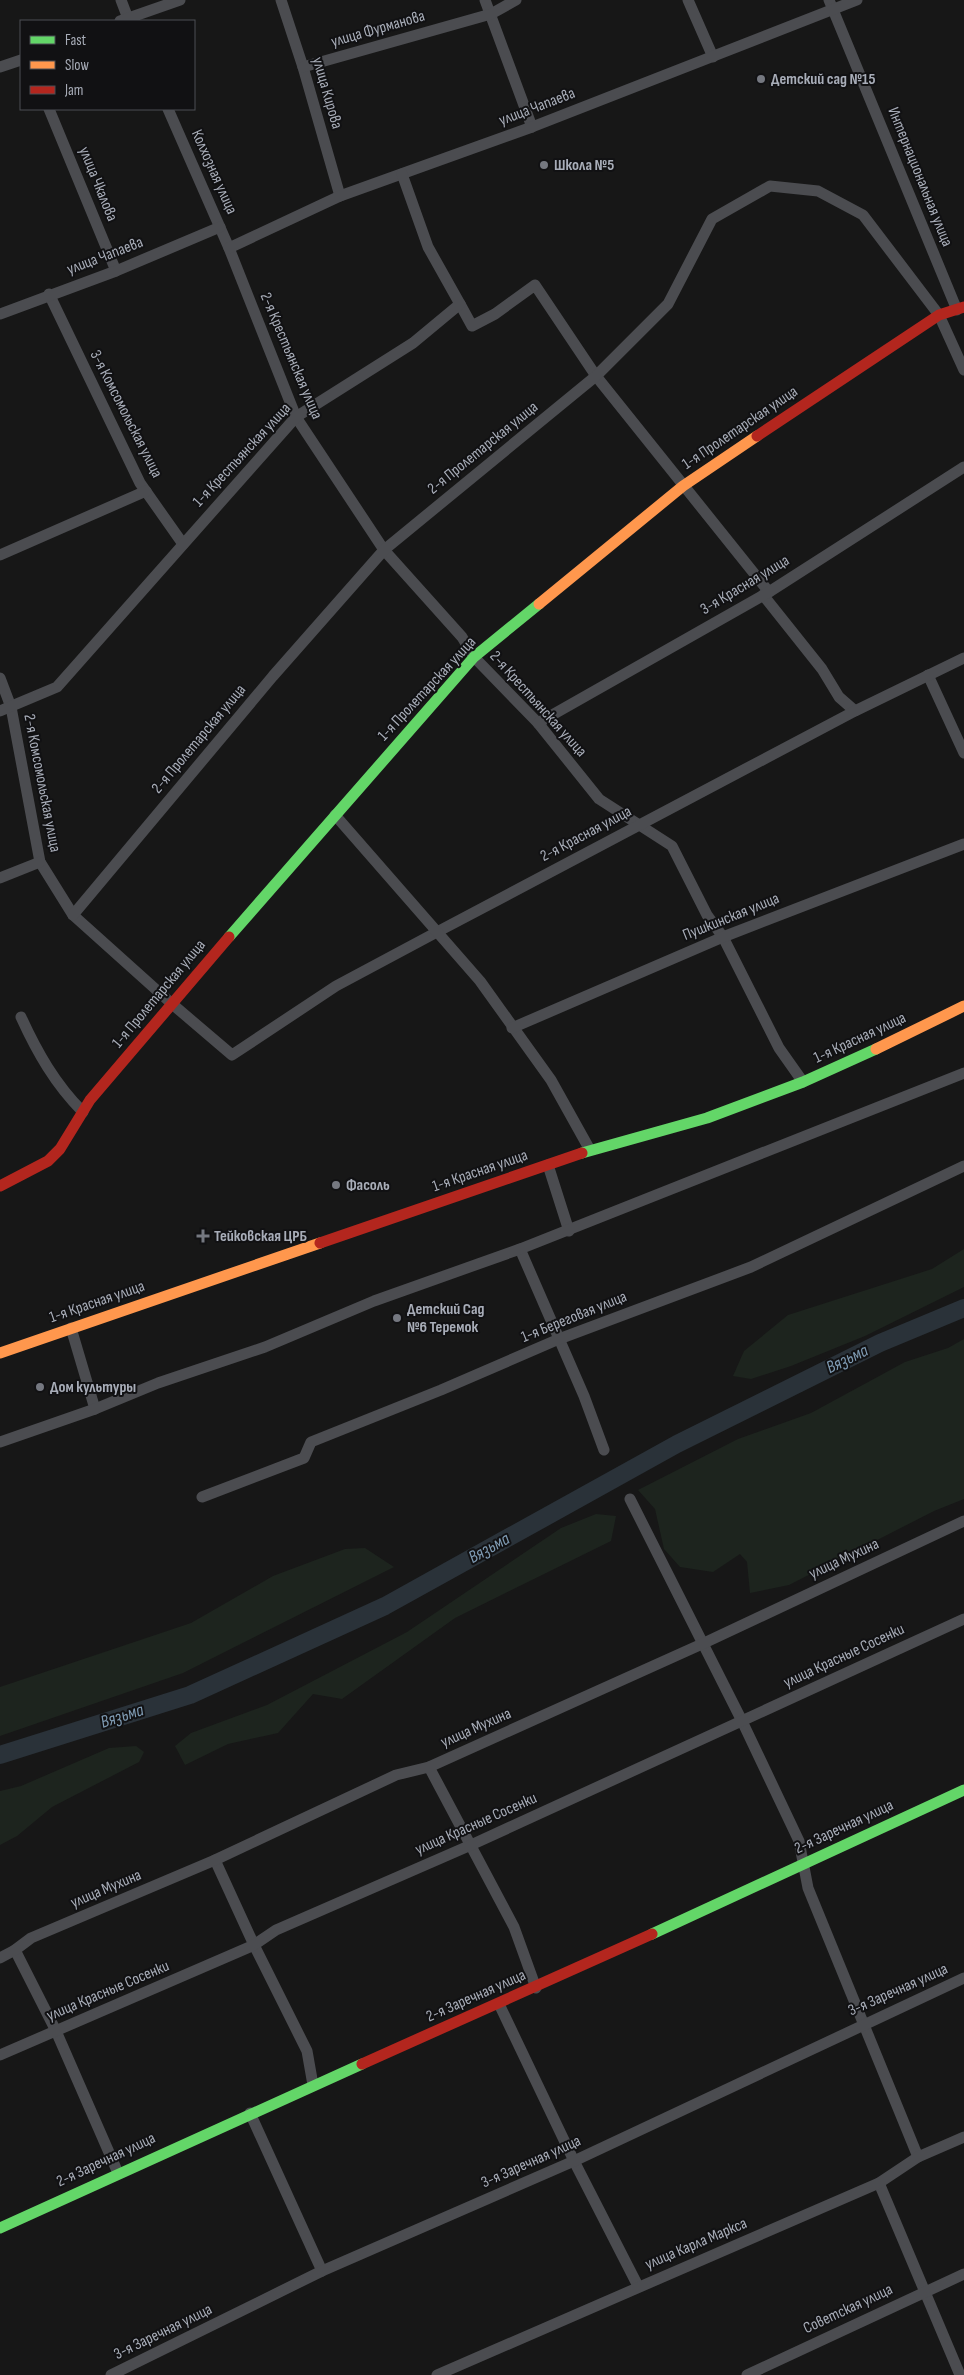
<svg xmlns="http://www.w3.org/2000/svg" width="964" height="2375" viewBox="0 0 964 2375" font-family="'Sofia Sans Condensed',sans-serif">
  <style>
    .green { fill: #1d241e }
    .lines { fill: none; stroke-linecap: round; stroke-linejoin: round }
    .river { stroke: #2a3239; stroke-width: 18 }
    .street { stroke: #4b4c50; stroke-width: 11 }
    .fast { stroke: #63d668; stroke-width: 11 }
    .slow { stroke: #ff974d; stroke-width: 11 }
    .jam { stroke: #b3261e; stroke-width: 11 }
    .poi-dot { fill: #757880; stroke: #111113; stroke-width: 2 }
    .labels { text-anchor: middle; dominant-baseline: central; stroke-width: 4; stroke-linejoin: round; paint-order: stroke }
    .street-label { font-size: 16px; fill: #a8adb8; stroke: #111113 }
    .poi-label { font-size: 16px; font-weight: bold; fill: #a8adb8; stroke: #111113; text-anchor: start }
    .water-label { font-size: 18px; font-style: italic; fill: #7f9bb3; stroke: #111113 }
  </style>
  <rect width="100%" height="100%" fill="#171717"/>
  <!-- green -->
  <g class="green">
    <path d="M964,1249V1287L865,1336L791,1366L751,1379L733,1376L744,1351L788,1315L932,1269Z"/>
    <path d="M964,1339V1499L934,1511L789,1585L750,1593L747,1562L740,1554L713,1572L680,1567L664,1549L655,1509L638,1490L738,1439L811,1413L905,1362L948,1348Z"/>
    <path d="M596,1514L616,1516L611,1541L455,1618L342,1699L313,1694L278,1733L228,1744L185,1765L175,1746L191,1733L267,1705L407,1632L561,1528Z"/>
    <path d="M365,1548L394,1567L183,1673L0,1736V1687L191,1623L273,1576L345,1549Z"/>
    <path d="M136,1746L144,1752L139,1762L52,1807L17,1836L0,1845V1791L21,1786L109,1748Z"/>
  </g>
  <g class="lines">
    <!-- river -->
    <path class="river" d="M0,1755L190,1695L385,1606L677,1444L880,1343L964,1308"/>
    <!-- street -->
    <g class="street">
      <path d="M121,0L129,21"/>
      <path d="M281,0L303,67L340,196"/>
      <path d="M485,0L532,127"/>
      <path d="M688,0L713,57"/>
      <path d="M829,0L957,310"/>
      <path d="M120,21L180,0"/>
      <path d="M0,67L21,60"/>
      <path d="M303,67L491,14L516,0"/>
      <path d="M49,109L116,271"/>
      <path d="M168,109L229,248L296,417L384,550L462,637L474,657L538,723L599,799L672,846L707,915L723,937L779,1048L803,1082"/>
      <path d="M229,248L340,196L532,127L857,0"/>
      <path d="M49,294L140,483L183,544"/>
      <path d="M460,304L472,326L495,314L535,285L596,376L769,592"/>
      <path d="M0,314L116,271L220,227"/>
      <path d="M0,555L146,491"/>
      <path d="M763,595L822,669L839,697L855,711"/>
      <path d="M928,675L964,753"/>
      <path d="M0,678L11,707L40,862L73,915L171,1003L232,1055L336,986L437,932L855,711L964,658"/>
      <path d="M0,711L57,687L296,417L413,343L460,304L428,247L402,174"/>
      <path d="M538,723L769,592L964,467"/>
      <path d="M335,815L480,981L551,1080L590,1150"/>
      <path d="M0,878L40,862"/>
      <path d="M73,915L273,676L384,550L596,376L668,304L712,219L770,186L818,191L863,215L939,315L964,370"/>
      <path d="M21,1017C37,1052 55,1084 83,1112"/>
      <path d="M512,1028L723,937L964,844"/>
      <path d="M548,1165L569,1231"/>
      <path d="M520,1249L584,1396L604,1450"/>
      <path d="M71,1328L95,1409"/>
      <path d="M0,1442L95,1409L158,1383L265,1347L374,1301L520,1249L964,1073"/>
      <path d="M202,1497L304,1458L311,1442L441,1390L559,1339L751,1267L964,1166"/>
      <path d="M630,1499L742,1721L799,1841L808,1888L918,2157"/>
      <path d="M429,1767L514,1927L536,1988"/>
      <path d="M215,1860L254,1945L307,2051L313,2085"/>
      <path d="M15,1950L56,2031L118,2173"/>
      <path d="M0,1958L15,1950L31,1938L215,1860L396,1775L429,1767L702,1644L964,1521"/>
      <path d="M499,2004L574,2161L638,2286"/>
      <path d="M0,2055L254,1945L276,1930L471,1845L964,1619"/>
      <path d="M250,2113L322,2271"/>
      <path d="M879,2183L960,2375"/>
      <path d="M111,2375L322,2271L574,2161L964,1978"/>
      <path d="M437,2375L879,2183L918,2157L964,2137"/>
      <path d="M747,2375L964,2274"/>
    </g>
    <!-- fast -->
    <g class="fast">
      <path d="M229,937L474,657L539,604"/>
      <path d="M582,1153L707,1118L803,1082L876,1049"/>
      <path d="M652,1934L964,1790"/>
      <path d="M0,2228L362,2064"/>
    </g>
    <!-- slow -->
    <g class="slow">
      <path d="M539,604L683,486L757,436"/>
      <path d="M876,1049L964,1006"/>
      <path d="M0,1353L320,1243"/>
    </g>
    <!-- jam -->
    <g class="jam">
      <path d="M757,436L939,315L964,307"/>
      <path d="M0,1186L48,1161L60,1149L90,1100L229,937"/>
      <path d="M320,1243L582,1153"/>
      <path d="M362,2064L652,1934"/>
    </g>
  </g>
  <!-- markers -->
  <g class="poi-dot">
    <circle cx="761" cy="79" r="5"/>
    <circle cx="544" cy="165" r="5"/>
    <circle cx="336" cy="1185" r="5"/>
    <path d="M200.5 1228.5h5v5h5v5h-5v5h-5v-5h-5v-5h5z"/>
    <circle cx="397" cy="1318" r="5"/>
    <circle cx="40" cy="1387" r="5"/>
  </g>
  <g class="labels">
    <!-- street labels -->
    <g class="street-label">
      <text transform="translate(378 29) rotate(-16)">улица Фурманова</text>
      <text transform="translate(327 93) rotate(74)">улица Кирова</text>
      <text transform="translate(537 107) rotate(-21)">улица Чапаева</text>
      <text transform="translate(214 172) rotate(66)">Колхозная улица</text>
      <text transform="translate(920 177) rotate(68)">Интернациональная улица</text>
      <text transform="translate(98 184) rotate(68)">улица Чкалова</text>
      <text transform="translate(105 256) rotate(-21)">улица Чапаева</text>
      <text transform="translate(291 356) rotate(67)">2-я Крестьянская улица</text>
      <text transform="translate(126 414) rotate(63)">3-я Комсомольская улица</text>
      <text transform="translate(740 428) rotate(-34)">1-я Пролетарская улица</text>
      <text transform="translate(483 448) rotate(-39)">2-я Пролетарская улица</text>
      <text transform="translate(242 455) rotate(-47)">1-я Крестьянская улица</text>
      <text transform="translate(745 585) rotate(-31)">3-я Красная улица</text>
      <text transform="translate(427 689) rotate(-47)">1-я Пролетарская улица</text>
      <text transform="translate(538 704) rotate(48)">2-я Крестьянская улица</text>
      <text transform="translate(199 739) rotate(-50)">2-я Пролетарская улица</text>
      <text transform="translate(42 783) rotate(79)">2-я Комсомольская улица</text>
      <text transform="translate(586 834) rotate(-28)">2-я Красная улица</text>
      <text transform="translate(731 917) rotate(-22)">Пушкинская улица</text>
      <text transform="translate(159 994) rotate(-50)">1-я Пролетарская улица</text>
      <text transform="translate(860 1038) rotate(-25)">1-я Красная улица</text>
      <text transform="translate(480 1171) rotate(-19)">1-я Красная улица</text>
      <text transform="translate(97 1302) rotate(-19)">1-я Красная улица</text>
      <text transform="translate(574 1317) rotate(-22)">1-я Береговая улица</text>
      <text transform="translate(844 1559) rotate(-25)">улица Мухина</text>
      <text transform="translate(844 1656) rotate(-25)">улица Красные Сосенки</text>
      <text transform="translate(476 1728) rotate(-24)">улица Мухина</text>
      <text transform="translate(476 1824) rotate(-24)">улица Красные Сосенки</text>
      <text transform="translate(844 1827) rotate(-25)">2-я Заречная улица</text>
      <text transform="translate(106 1889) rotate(-23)">улица Мухина</text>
      <text transform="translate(898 1990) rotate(-24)">3-я Заречная улица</text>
      <text transform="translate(108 1991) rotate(-23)">улица Красные Сосенки</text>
      <text transform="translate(476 1996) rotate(-24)">2-я Заречная улица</text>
      <text transform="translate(106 2160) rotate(-25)">2-я Заречная улица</text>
      <text transform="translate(531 2162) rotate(-24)">3-я Заречная улица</text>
      <text transform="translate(696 2244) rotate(-23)">улица Карла Маркса</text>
      <text transform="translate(848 2309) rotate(-25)">Советская улица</text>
      <text transform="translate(163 2332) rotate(-26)">3-я Заречная улица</text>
    </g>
    <!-- poi labels -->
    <g class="poi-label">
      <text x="771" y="79">Детский сад №15</text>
      <text x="554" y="165">Школа №5</text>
      <text x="346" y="1185">Фасоль</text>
      <text x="214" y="1236">Тейковская ЦРБ</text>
      <text x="407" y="1309">Детский Сад<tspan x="407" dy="18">№6 Теремок</tspan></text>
      <text x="50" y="1387">Дом культуры</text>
    </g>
    <!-- water labels -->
    <g class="water-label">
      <text transform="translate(847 1359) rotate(-26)">Вязьма</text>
      <text transform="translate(489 1548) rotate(-29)">Вязьма</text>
      <text transform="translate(122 1716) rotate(-18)">Вязьма</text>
    </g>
  </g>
  <!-- legend -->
  <rect x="20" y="20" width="175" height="90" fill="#111113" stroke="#4d4f55"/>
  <rect x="30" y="36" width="25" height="8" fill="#63d668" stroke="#4d4f55"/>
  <text x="65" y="45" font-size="15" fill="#a8adb8">Fast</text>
  <rect x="30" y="61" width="25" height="8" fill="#ff974d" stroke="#4d4f55"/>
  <text x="65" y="70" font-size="15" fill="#a8adb8">Slow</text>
  <rect x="30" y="86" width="25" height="8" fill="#b3261e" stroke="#4d4f55"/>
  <text x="65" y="95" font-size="15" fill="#a8adb8">Jam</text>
</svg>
